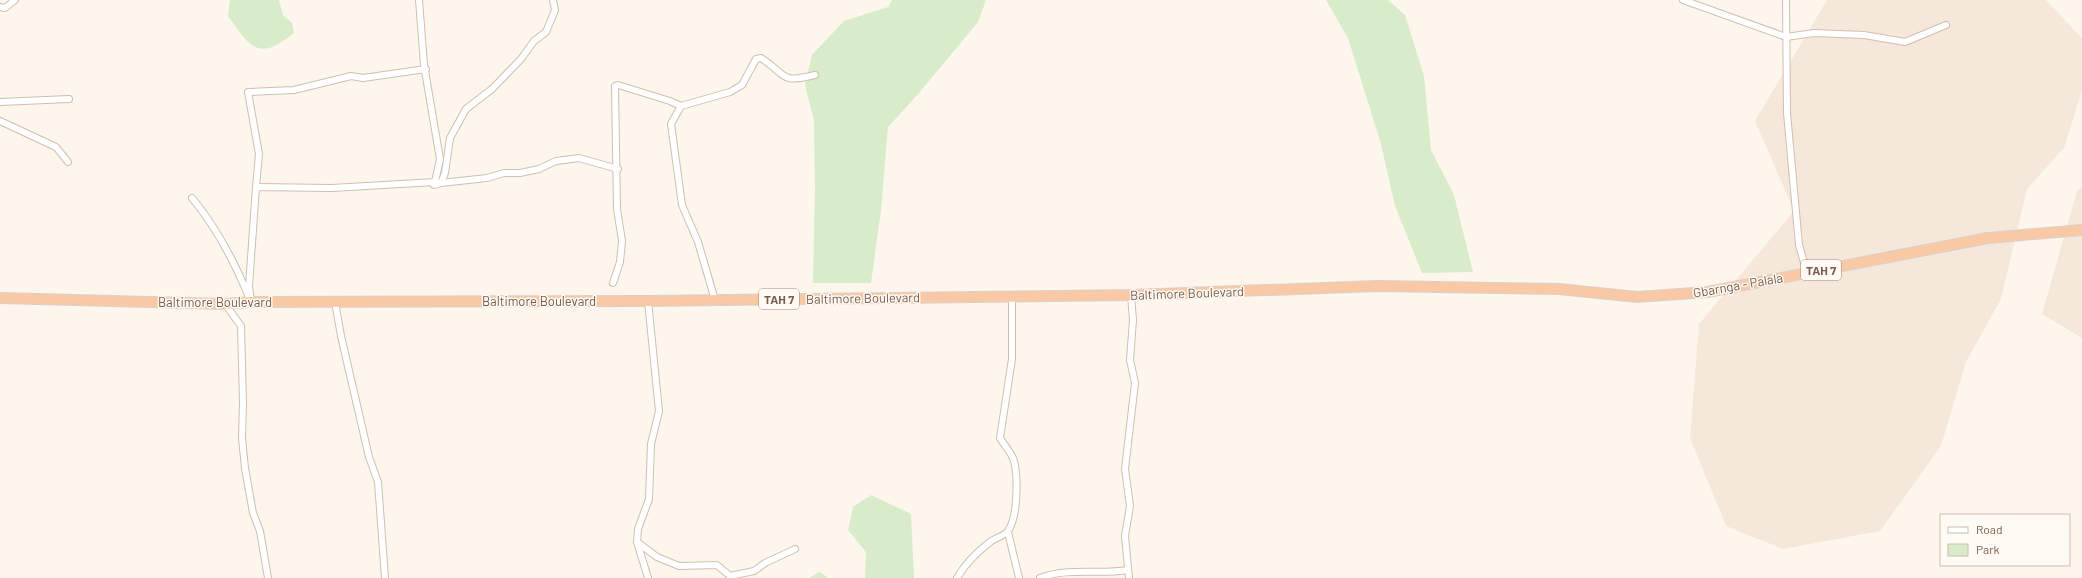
<svg xmlns="http://www.w3.org/2000/svg" width="2082" height="578" viewBox="0 0 2082 578" font-family="Barlow,sans-serif">
  <style>
    .residential { fill: #f5e8da }
    .green { fill: #d8ecc9 }
    .lines { fill: none; stroke-linecap: round; stroke-linejoin: round }
    .minor-casing { stroke: #d1beb0; stroke-width: 8 }
    .trunk-casing { stroke: #dad1cd; stroke-width: 12 }
    .minor { stroke: #fff; stroke-width: 6 }
    .trunk { stroke: #f9c8a4; stroke-width: 10 }
    .labels { text-anchor: middle; dominant-baseline: central; stroke-width: 3; stroke-linejoin: round; paint-order: stroke }
    .shield { fill: #fffaf3; stroke: #a28b7f; stroke-width: 1 }
    .shield-label { font-size: 12px; font-weight: bold; fill: #7a5c4d }
    .street-label { font-size: 13px; fill: #7a5c4d; stroke: #fffaf3 }
  </style>
  <rect width="100%" height="100%" fill="#fdf6ec"/>
  <!-- residential -->
  <g class="residential">
    <path d="M1827,0H2046L2082,38V90L2064,148L2027,189L2001,299L1966,362L1941,446L1880,531L1783,549L1726,526L1690,438L1699,324L1794,211L1755,121Z"/>
    <path d="M2082,187V338L2042,314L2077,191Z"/>
  </g>
  <!-- green -->
  <g class="green">
    <path d="M230,0H279L283,15L292,23L294,33C258,62 251,48 228,16Z"/>
    <path d="M892,0H986L978,22L918,94L888,127L881,210L871,283H813L815,188L814,120L805,85L812,55L844,21L888,7Z"/>
    <path d="M1326,0H1388L1405,15L1424,76L1431,150L1454,195L1473,272L1422,273L1395,206L1381,144L1348,38Z"/>
    <path d="M871,495L911,514L914,578H865L866,552L848,530L853,507Z"/>
    <path d="M819,572L829,578H809Z"/>
  </g>
  <g class="lines">
    <!-- minor casing -->
    <g class="minor-casing">
      <g id="minor">
        <path d="M419,0L424,65L440,159L435,182"/>
        <path d="M1683,0L1786,37L1814,33L1864,35L1905,42L1946,25"/>
        <path d="M1786,0L1787,113L1799,245L1807,273"/>
        <path d="M0,7L5,8L15,0"/>
        <path d="M0,102L69,99"/>
        <path d="M681,106L671,124L682,205L698,242L715,300"/>
        <path d="M0,121L56,147L68,162"/>
        <path d="M441,183L487,178L504,173H520L539,169L556,161L579,158L618,169"/>
        <path d="M256,187L259,154L248,92L294,90L351,76L363,78L426,69"/>
        <path d="M192,198C218,229 236,265 251,302L249,286L256,187L332,188L435,182L434,185L441,183L445,173L450,138L466,109L492,89L521,59L534,41L546,32L555,10L553,0"/>
        <path d="M613,283L620,262L622,241L617,209L615,86L618,85L670,101L681,106L730,92L742,85L756,59L761,58C788,75 778,84 815,75"/>
        <path d="M335,302L341,336L369,457L378,482L385,578"/>
        <path d="M225,304L241,326L243,403L242,438L245,468L253,513L260,531L268,578"/>
        <path d="M1008,532L1019,578"/>
        <path d="M637,542L657,557L679,566L717,565L730,576L754,571L765,563L795,549"/>
        <path d="M648,578L637,542L638,529L649,499L651,444L659,411L648,301"/>
        <path d="M957,578C965,564 977,552 990,542C995,538 1004,536 1008,531C1018,517 1018,477 1014,461C1012,453 1004,445 1000,438L1012,359V296"/>
        <path d="M1040,578C1067,567 1099,575 1128,570"/>
        <path d="M1129,578L1125,536L1130,506L1125,469L1135,383L1130,360L1133,320L1131,295"/>
      </g>
    </g>
    <!-- trunk casing -->
    <g class="trunk-casing">
      <path id="trunk" d="M0,298L225,304L251,302L648,301L1131,295L1378,286L1559,289L1637,297L1708,292L1988,238L2082,230"/>
    </g>
    <!-- minor -->
    <use href="#minor" class="minor"/>
    <!-- trunk -->
    <use href="#trunk" class="trunk"/>
  </g>
  <g class="labels">
    <!-- shield labels -->
    <g class="shield">
      <rect x="1801" y="260" width="40" height="20" rx="3"/>
      <rect x="759" y="289" width="40" height="20" rx="3"/>
    </g>
    <g class="shield-label">
      <text x="1821" y="270">TAH 7</text>
      <text x="779" y="299">TAH 7</text>
    </g>
    <!-- street labels -->
    <g class="street-label">
      <text transform="translate(1738 285) rotate(-10)">Gbarnga - Palala</text>
      <text transform="translate(1187 293) rotate(-2)">Baltimore Boulevard</text>
      <text transform="translate(863 298) rotate(-1)">Baltimore Boulevard</text>
      <text x="539" y="301">Baltimore Boulevard</text>
      <text x="215" y="302">Baltimore Boulevard</text>
    </g>
  </g>
  <!-- legend -->
  <rect x="1940" y="514" width="130" height="52" fill="#fffaf3" stroke="#cabbb1"/>
  <rect x="1948" y="527" width="20" height="6" fill="#ffffff" stroke="#cabbb1"/>
  <text x="1976" y="534" font-size="12" fill="#7a5c4d">Road</text>
  <rect x="1948" y="544" width="20" height="12" fill="#d8ecc9" stroke="#cabbb1"/>
  <text x="1976" y="554" font-size="12" fill="#7a5c4d">Park</text>
</svg>
